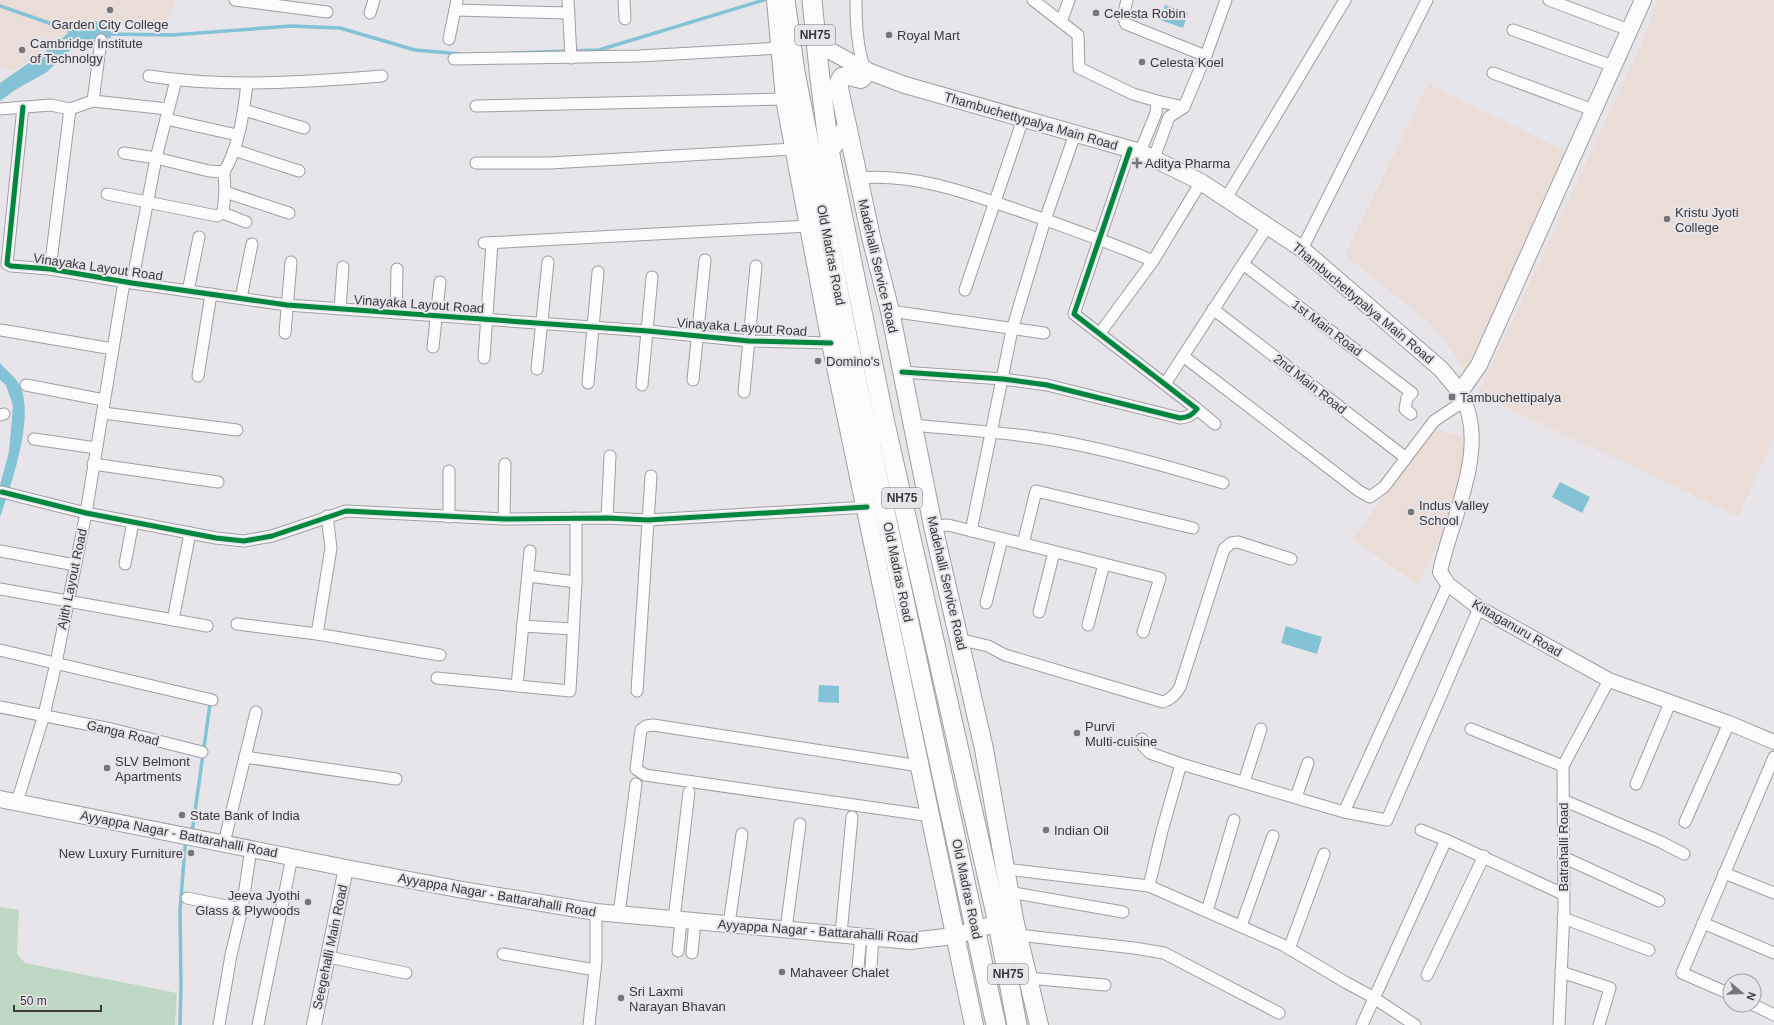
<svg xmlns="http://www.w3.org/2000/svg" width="1774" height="1025" viewBox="0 0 1774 1025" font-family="Arial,sans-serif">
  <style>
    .education { fill: #eaddd7 }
    .green { fill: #bfd8c4 }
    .water { fill: #84c3d5 }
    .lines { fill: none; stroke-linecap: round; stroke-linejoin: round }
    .stream { stroke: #84c3d5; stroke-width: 3.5 }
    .minor-casing { stroke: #9f9ea0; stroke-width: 13 }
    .tertiary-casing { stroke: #9f9ea0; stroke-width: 16 }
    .secondary-casing { stroke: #9f9ea0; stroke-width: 18 }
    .primary-casing { stroke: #9f9ea0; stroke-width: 20 }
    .trunk-casing { stroke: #9f9ea0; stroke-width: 21 }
    .minor { stroke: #fbfbfc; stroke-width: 11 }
    .tertiary { stroke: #fbfbfc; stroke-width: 14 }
    .secondary { stroke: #fbfbfc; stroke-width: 16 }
    .primary { stroke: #fbfbfc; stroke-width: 18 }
    .trunk { stroke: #fbfbfc; stroke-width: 19 }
    .cycleway-casing { stroke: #e7e4ea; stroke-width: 8 }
    .cycleway { stroke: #00873e; stroke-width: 5 }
    .poi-dot { fill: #767577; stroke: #e7e4ea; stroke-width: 1.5 }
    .labels { text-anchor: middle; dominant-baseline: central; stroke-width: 4; stroke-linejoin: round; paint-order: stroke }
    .shield { fill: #e7e4ea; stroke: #6d6c6f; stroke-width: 1 }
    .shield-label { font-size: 12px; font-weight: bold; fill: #39383a }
    .poi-label { font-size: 13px; fill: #39383a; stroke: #e7e4ea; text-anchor: start }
    .street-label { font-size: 13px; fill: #39383a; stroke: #e7e4ea }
  </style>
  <rect width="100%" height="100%" fill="#e7e5e9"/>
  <!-- education -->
  <g class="education">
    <path d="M0,0H176L166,24L75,20L67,34L14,71L0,66Z"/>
    <path d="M1658,0H1774V439L1738,516L1478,394L1641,45Z"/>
    <path d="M1428,84L1567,152L1466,370L1432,325L1345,255Z"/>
    <path d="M1431,428L1467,438L1459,486L1441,539L1418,585L1353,539Z"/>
  </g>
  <!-- green -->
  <path class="green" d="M0,907L19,910L17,954L25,963L177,993L175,1025H0Z"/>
  <!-- water -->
  <g class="water">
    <path d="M1165,5L1188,13L1183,28L1160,20Z"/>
    <path d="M75,20L109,22L111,38L97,37L69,51L47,72L15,90L0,101V83L49,49L67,34Z"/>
    <path d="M0,363C6,370 15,377 19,384C36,415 11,485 0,517V485L9,452L13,406L6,385L0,380Z"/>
    <path d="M1560,482L1590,497L1582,513L1552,497Z"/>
    <path d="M1286,626L1322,637L1317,654L1281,643Z"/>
    <path d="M819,685L839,686V703L818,702Z"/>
  </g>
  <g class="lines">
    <!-- stream -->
    <g class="stream">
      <path d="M0,6L72,31"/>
      <path d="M107,34L172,35L291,26L340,28L415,50L461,54"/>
      <path d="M511,53L599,50L764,0"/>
      <path d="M190,833L193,826L210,704"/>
      <path d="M180,1025L181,985L180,910L185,847L187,840"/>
    </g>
    <!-- minor casing -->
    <g class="minor-casing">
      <g id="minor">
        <path d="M235,0L327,12"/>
        <path d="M568,0L571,58"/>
        <path d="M624,0L625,19"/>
        <path d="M856,0C856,24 857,47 865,70"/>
        <path d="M1033,0L1078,35L1079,68L1133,94L1157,101L1156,113L1140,152"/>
        <path d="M1127,0L1123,17L1126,24L1206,56"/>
        <path d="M1549,0L1629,30"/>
        <path d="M455,10L569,13"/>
        <path d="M370,13L374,0"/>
        <path d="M1061,22L1069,0"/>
        <path d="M1513,30L1613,66"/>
        <path d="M449,39L457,0"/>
        <path d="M454,59L639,56L780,48"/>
        <path d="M1493,73L1593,110"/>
        <path d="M149,76C225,88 305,82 382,76"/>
        <path d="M93,101L168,109"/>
        <path d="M1157,101L1184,107"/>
        <path d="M476,106L785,99"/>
        <path d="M23,107L7,264L11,266L50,269L132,283L287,305L648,331L749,341L831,343"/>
        <path d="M0,109L51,105L70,109"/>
        <path d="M244,110L304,128"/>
        <path d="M166,119L237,135"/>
        <path d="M234,150L299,171"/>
        <path d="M124,153L156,158L209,171L224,172C239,147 244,111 247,83"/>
        <path d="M1154,158L1169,117L1184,107L1208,50L1226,0"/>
        <path d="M476,163H550L794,149"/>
        <path d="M858,178C918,173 973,195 1029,214C1071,229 1112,243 1153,261"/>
        <path d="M225,192L289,213"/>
        <path d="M107,194L217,216L223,213L246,222"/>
        <path d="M1225,200L1345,0"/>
        <path d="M223,213L225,192L224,172"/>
        <path d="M484,243L809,226"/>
        <path d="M1302,249L1427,0"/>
        <path d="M1243,264L1412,393L1407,398L1405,409L1411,414"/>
        <path d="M50,269L70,109L93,101L101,40"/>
        <path d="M132,283L156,158L176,80"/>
        <path d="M965,290L1023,119"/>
        <path d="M188,291L199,237"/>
        <path d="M241,298L252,244"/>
        <path d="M340,309L343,267"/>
        <path d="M1213,309L1406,458"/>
        <path d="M890,311L1044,333"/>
        <path d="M396,313L397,269"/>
        <path d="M1,330L113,349"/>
        <path d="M285,333L291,262"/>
        <path d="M1100,333L1153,261L1201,182"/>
        <path d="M433,347L440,282"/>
        <path d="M1183,356L1359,491L1370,497L1384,487L1434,421L1464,401"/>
        <path d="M484,358L492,243"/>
        <path d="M537,369L548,262"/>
        <path d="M902,372L1003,379L1047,385L1180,418C1189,417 1192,415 1197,409L1074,314L1130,149"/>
        <path d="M198,376L211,294"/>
        <path d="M693,380L705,260"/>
        <path d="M588,383L598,272"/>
        <path d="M1165,384L1267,227"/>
        <path d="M26,385L104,400"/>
        <path d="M642,385L652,277"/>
        <path d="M744,392L756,266"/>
        <path d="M1197,409L1215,424"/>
        <path d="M103,413L237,430"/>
        <path d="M0,415L4,414"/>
        <path d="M914,425C960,430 1007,432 1053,440C1111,450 1167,466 1223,483"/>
        <path d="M34,439L96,448"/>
        <path d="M93,464L218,482"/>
        <path d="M2,492L86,513L216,538L244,541L272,536L346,511L504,519L607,518L648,520L867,507"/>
        <path d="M327,516L331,548L317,634L440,655"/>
        <path d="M449,517V471"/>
        <path d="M607,518L610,456"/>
        <path d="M504,519L505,464"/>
        <path d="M933,526L948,525L1160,578L1143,632"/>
        <path d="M971,531L1012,330L1045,220L1075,134"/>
        <path d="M1023,544L1036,491L1193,528"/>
        <path d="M0,551L75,565"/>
        <path d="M125,564L133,522"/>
        <path d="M528,576L576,582"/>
        <path d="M0,589L207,626"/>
        <path d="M986,603L1002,539"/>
        <path d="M1039,612L1054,552"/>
        <path d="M173,620L190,533"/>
        <path d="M237,624L317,634"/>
        <path d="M1088,625L1104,564"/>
        <path d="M522,626L573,629"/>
        <path d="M958,639L988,646L1005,655L1163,702C1171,699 1176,695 1180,687L1224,549L1231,543L1238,542L1291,559"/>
        <path d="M0,650L212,700"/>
        <path d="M437,678L570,691L576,582V518"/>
        <path d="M517,686L530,551"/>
        <path d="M637,691L651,476"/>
        <path d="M0,707L111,729L202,752"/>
        <path d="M1471,729L1563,766"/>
        <path d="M1142,739L1143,746L1150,753L1181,764L1344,812L1387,820L1479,608"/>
        <path d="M245,757L396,779"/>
        <path d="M920,766L653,725L646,726L641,730L636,769L645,775L931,816"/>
        <path d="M1244,782L1261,729"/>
        <path d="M1636,784L1670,703"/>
        <path d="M1296,797L1308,763"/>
        <path d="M1563,800L1661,842L1684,854"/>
        <path d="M17,802L44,715L56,663L86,513L124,282"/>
        <path d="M1344,812L1448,584"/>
        <path d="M1685,822L1729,723"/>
        <path d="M1421,830L1446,840"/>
        <path d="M224,843L256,712"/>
        <path d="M1563,857L1659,901"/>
        <path d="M1006,869L1149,886L1283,945L1345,982L1371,996L1415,1025"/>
        <path d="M1724,873L1774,893"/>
        <path d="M1149,886L1162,831L1181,764"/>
        <path d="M1009,892L1123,912"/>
        <path d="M187,898L242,909"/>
        <path d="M1207,911L1234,820"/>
        <path d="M619,914L636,784"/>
        <path d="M1563,918L1649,950"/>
        <path d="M674,919L689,792"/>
        <path d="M1703,923L1774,953"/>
        <path d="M729,924L742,834"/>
        <path d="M1241,926L1273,836"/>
        <path d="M786,929L800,824"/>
        <path d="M841,934L852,817"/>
        <path d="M1018,935L1134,948L1164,953L1279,1013"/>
        <path d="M1289,949L1324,854"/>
        <path d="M678,951L681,920"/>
        <path d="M692,953L695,921"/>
        <path d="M503,954L595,970"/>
        <path d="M328,957L406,973"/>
        <path d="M858,967L861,936"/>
        <path d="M871,967L873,937"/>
        <path d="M1561,972L1610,988L1599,1025"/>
        <path d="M1427,975L1484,856"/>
        <path d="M1028,978L1105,985"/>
        <path d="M1730,994L1682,973L1774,757"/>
        <path d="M1754,1005L1774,1015"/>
        <path d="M219,1025L231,955L242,909L251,848"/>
        <path d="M258,1025L292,857"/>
        <path d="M589,1025L596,961V912"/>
        <path d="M1362,1025L1446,840L1563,894"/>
        <path d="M1559,1025L1564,909L1563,766L1609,680"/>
      </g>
    </g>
    <!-- tertiary casing -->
    <g class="tertiary-casing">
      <g id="tertiary">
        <path d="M1460,392C1463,399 1467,407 1469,415C1481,465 1450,523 1440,572L1448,584L1479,608L1609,680L1729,723L1774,742"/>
        <path d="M314,1025L346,868"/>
      </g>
    </g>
    <!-- secondary casing -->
    <g class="secondary-casing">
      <g id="secondary">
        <path d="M816,43L865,70L905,85L1140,152L1201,182L1302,249L1441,369L1460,392L1479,365L1643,0"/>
        <path d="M0,799L346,868L463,890L596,912L910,941L954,936L998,923"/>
      </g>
    </g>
    <!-- primary casing -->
    <g class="primary-casing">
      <g id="primary">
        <path d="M776,0L785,99L831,343L974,1025"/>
        <path d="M865,70L864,76L861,79L849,76L842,77L839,82V88L871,237L890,311L933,526L984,749L1014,919L1039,1025"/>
      </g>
    </g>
    <!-- trunk casing -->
    <g class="trunk-casing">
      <g id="trunk">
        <path d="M785,0L795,72L849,345L996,1025"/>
        <path d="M812,0L819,70L829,150L884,419L998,923L1017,1025"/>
        <path d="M829,150L847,128"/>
      </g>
    </g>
    <!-- minor -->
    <use href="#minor" class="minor"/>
    <!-- tertiary -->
    <use href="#tertiary" class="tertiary"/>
    <!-- secondary -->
    <use href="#secondary" class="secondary"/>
    <!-- primary -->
    <use href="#primary" class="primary"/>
    <!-- trunk -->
    <use href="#trunk" class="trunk"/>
    <!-- cycleway casing -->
    <g class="cycleway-casing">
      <g id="cycleway">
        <path d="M23,107L7,264L11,266L50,269L132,283L287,305L648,331L749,341L831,343"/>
        <path d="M902,372L1003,379L1047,385L1180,418C1189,417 1192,415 1197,409L1074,314L1130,149"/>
        <path d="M2,492L86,513L216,538L244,541L272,536L346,511L504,519L607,518L648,520L867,507"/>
      </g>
    </g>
    <!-- cycleway -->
    <use href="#cycleway" class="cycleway"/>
  </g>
  <!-- markers -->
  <g class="poi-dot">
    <circle cx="110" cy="10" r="4"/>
    <circle cx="1096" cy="13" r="4"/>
    <circle cx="889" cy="35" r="4"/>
    <circle cx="22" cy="50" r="4"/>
    <circle cx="1142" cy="62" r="4"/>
    <path d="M1135 157h4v4h4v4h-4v4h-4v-4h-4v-4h4z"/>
    <circle cx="1667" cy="219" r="4"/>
    <circle cx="818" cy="361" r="4"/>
    <rect x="1448" y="393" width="8" height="8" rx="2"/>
    <circle cx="1411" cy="512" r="4"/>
    <circle cx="1077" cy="733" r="4"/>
    <circle cx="107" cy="768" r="4"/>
    <circle cx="182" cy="815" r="4"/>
    <circle cx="1046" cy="830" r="4"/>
    <circle cx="191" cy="853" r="4"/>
    <circle cx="308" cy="902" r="4"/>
    <circle cx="782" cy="972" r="4"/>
    <circle cx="621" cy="998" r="4"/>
  </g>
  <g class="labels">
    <!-- shield labels -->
    <g class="shield">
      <rect x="795" y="25" width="40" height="20" rx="3"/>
      <rect x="882" y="488" width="40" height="20" rx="3"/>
      <rect x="988" y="964" width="40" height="20" rx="3"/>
    </g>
    <g class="shield-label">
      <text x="815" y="35">NH75</text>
      <text x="902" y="498">NH75</text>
      <text x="1008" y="974">NH75</text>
    </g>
    <!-- poi labels -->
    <g class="poi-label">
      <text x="1104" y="13">Celesta Robin</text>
      <text x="110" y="24" text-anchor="middle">Garden City College</text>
      <text x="897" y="35">Royal Mart</text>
      <text x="30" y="43">Cambridge Institute<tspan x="30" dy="15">of Technolgy</tspan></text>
      <text x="1150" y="62">Celesta Koel</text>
      <text x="1145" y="163">Aditya Pharma</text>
      <text x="1675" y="212">Kristu Jyoti<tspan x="1675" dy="15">College</tspan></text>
      <text x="826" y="361">Domino's</text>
      <text x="1460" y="397">Tambuchettipalya</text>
      <text x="1419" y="505">Indus Valley<tspan x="1419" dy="15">School</tspan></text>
      <text x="1085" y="726">Purvi<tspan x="1085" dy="15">Multi-cuisine</tspan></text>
      <text x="115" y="761">SLV Belmont<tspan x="115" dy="15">Apartments</tspan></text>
      <text x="190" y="815">State Bank of India</text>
      <text x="1054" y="830">Indian Oil</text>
      <text x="183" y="853" text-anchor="end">New Luxury Furniture</text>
      <text x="300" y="895" text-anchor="end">Jeeva Jyothi<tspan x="300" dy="15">Glass &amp; Plywoods</tspan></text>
      <text x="790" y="972">Mahaveer Chalet</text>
      <text x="629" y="991">Sri Laxmi<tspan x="629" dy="15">Narayan Bhavan</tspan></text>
    </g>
    <!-- street labels -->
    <g class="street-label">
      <text transform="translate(1031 121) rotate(16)">Thambuchettypalya Main Road</text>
      <text transform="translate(831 255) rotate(79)">Old Madras Road</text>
      <text transform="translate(878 266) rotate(77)">Madehalli Service Road</text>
      <text transform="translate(98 267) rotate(8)">Vinayaka Layout Road</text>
      <text transform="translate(1363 303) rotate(40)">Thambuchettypalya Main Road</text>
      <text transform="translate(419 304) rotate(4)">Vinayaka Layout Road</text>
      <text transform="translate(742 327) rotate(4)">Vinayaka Layout Road</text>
      <text transform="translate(1327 328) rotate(37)">1st Main Road</text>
      <text transform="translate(1310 384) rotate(38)">2nd Main Road</text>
      <text transform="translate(898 572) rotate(78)">Old Madras Road</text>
      <text transform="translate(72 579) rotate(-78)">Ajith Layout Road</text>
      <text transform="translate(947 583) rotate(77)">Madehalli Service Road</text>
      <text transform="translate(1517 628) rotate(30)">Kittaganuru Road</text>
      <text transform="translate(123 733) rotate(13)">Ganga Road</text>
      <text transform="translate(179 834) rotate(11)">Ayyappa Nagar - Battarahalli Road</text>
      <text transform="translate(1563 847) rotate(-90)">Batrahalli Road</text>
      <text transform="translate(967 889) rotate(78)">Old Madras Road</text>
      <text transform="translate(497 895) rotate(10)">Ayyappa Nagar - Battarahalli Road</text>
      <text transform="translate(818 931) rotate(4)">Ayyappa Nagar - Battarahalli Road</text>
      <text transform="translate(330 947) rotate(-78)">Seegehalli Main Road</text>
    </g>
  </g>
  <!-- north arrow -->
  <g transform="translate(1742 993) rotate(109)"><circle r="19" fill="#e7e4ea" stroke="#a19fa4"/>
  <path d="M0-3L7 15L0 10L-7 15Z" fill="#767577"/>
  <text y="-6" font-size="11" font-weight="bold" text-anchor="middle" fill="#39383a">N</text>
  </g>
  <!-- scale -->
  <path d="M14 1005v6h87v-6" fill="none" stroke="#39383a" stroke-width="2"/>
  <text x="20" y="1005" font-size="12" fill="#39383a" stroke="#e7e4ea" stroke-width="3" paint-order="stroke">50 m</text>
</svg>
